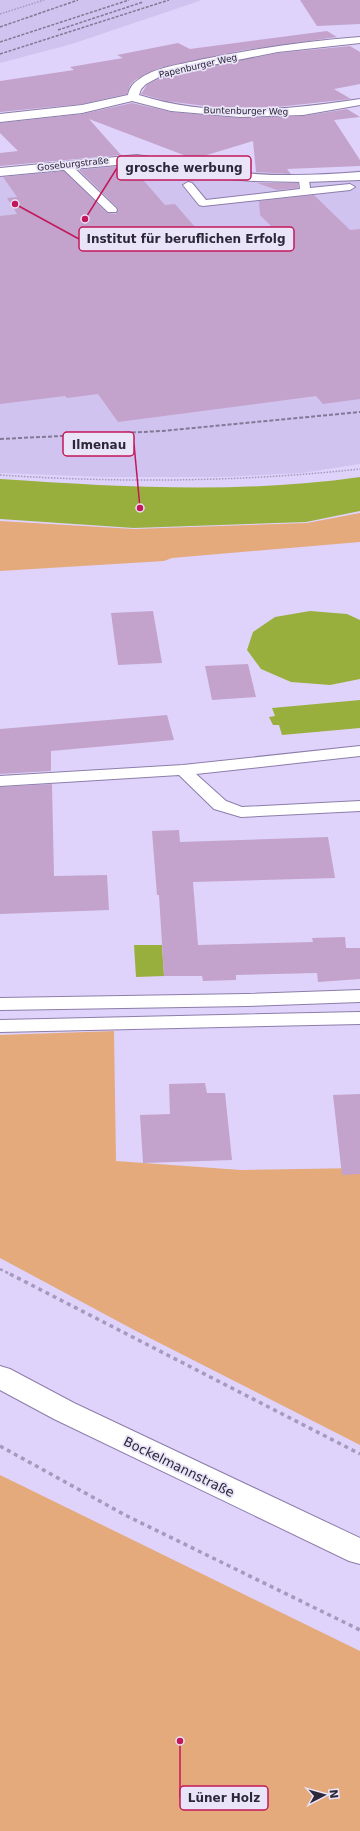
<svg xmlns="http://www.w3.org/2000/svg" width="360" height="1831" viewBox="0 0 360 1831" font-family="'DejaVu Sans',sans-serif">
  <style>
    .built { fill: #d1c3ef }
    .green { fill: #e4aa7c }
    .water { fill: #99af3d }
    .building { fill: #c3a3cc }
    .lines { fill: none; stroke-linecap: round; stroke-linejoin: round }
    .service-casing { stroke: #8c7daa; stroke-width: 2 }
    .minor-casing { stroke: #8c7daa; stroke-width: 2 }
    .tertiary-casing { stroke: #8c7daa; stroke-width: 2 }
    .secondary-casing { stroke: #8c7daa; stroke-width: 2 }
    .path-far2 { stroke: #a49abb; stroke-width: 1.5; stroke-dasharray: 1.5 1.5; stroke-linecap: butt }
    .path-far1 { stroke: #a49abb; stroke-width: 2.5; stroke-dasharray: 3 3; stroke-linecap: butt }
    .path { stroke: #a49abb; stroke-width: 3.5; stroke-dasharray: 4 4; stroke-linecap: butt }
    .service { fill: #fff; fill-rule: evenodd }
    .minor { fill: #fff; fill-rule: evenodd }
    .tertiary { fill: #fff; fill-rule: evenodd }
    .secondary { fill: #fff; fill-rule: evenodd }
    .rail-far1 { stroke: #817995; stroke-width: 1.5; stroke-dasharray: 3 1.5; stroke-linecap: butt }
    .rail { stroke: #817995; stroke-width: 2; stroke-dasharray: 4 2; stroke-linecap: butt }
    .labels { text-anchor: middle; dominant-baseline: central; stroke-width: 3.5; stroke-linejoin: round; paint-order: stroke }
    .far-street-label { font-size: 9px; fill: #2d273a; stroke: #eae4f8 }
    .near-street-label { font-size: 13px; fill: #2d273a; stroke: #eae4f8 }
    .leader { fill: none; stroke: #c2185b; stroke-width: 1.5 }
    .callout-dot { fill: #c2185b; stroke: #eae4f8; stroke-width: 1.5 }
    .callout { fill: #eae4f8; stroke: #c2185b; stroke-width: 1.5 }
    .callout-label { font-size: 12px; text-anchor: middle; font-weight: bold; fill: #2d273a }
  </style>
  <rect width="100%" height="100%" fill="#dfd3fb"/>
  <!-- built -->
  <g class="built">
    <path d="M0,0H202L72,44L0,63Z"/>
    <path d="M147,155L204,168L307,176L360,170V464L302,473L221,477H104L0,473V171Z"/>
  </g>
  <!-- green -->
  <g class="green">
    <path d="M360,513V542L172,558L164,561L0,571V521L134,529L307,523Z"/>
    <path d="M114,1031L116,1161L241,1170L360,1168V1445L136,1331L0,1258V1035Z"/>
    <path d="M0,1475L360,1651V1831H0Z"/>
  </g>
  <!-- water -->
  <g class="water">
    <path d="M360,477V511L306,522L134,528L0,519V479C120,487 241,494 360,477Z"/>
    <path d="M310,611L347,614L360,620V679L330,685L291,682L261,669L247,650L253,632L275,617Z"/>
    <path d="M360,700V728L282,735L279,725H273L269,717L275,716L272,708Z"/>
    <path d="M134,945H162L164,976L136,977Z"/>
  </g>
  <!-- building -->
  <g class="building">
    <path d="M300,0H360V24L317,26Z"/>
    <path d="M327,31L337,37L239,51L159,68L135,80L130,85L127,94L82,104L0,112V81L74,70L70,67L123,58L117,55L178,43L190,49Z"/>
    <path d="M350,46L360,52V84L334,89L351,99L277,107L221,108L166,101L141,94L147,85L160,78L177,73L278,53Z"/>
    <path d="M132,103L171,112L240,118L303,116L347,109L360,117L334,120L360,160V166L287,169L291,174L256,172L253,141L194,159L89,119L121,155L0,166V153L18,151L0,133V123L82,114Z"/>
    <path d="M130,165L165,205L175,204L201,234L271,226L260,215L259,201L314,195L350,230L360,229V399L323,404L316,396L118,422L98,394L67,398L65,396L0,404V216L17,214L7,198L17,197L3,177L64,171L107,213L116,214L118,211L117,207L79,170Z"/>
    <path d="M257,183H298V188L277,190Z"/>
    <path d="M153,611L162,663L118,665L111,613Z"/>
    <path d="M248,664L256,697L212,700L205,666Z"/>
    <path d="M167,715L174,740L51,751V771L0,774V729Z"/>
    <path d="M52,784L54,876L107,875L109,910L0,914V787Z"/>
    <path d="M179,830L180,842L328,837L335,878L193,882L198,945L313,942L312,938L345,937L346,948H360V979L318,982L317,973L236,975V980L203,981L202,976H164L159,895H157L152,831Z"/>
    <path d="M205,1083L207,1093H225L232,1160L143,1163L140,1115L170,1114L169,1084Z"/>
    <path d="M360,1094V1174L342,1175L333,1095Z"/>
  </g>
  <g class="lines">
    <!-- service casing -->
    <g class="service-casing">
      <g id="service">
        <path d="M65,162L69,163L116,208L117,210L116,212H108L61,167L60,165L61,163Z"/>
        <path d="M304,177L309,180L310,188L350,184L355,187L350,190L203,206L199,205L183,185L188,182L192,183L206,200L300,189L299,180Z"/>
        <path d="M360,746V756L196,774L226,801L242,807L360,801V811L241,817L214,809L179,775L0,786V776L183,765Z"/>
        <path d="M360,990V1002L247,1006L0,1010V998L247,994Z"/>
        <path d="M360,1012V1024L0,1032V1020Z"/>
      </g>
    </g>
    <!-- minor casing -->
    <g class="minor-casing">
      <path id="minor" d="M360,37V43L278,52L177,72L159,77L146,84L141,89L139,95C211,118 287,110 360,99V105L303,115L240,117L171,111L132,101L82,113L0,122V114L82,105L128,95C129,89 133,83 138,80C155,67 179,65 199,60C252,49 306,41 360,37Z"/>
    </g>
    <!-- tertiary casing -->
    <g class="tertiary-casing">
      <path id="tertiary" d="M137,155C170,160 201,169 234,172C276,177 318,175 360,172V180L306,182L253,181L217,178L137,163L0,176V168Z"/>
    </g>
    <!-- secondary casing -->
    <g class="secondary-casing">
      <path id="secondary" d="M0,1366L10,1369L74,1403L360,1538V1564L349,1561L54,1419L0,1390Z"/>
    </g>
    <!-- path-far2 -->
    <g class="path-far2">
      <path d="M0,14L44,0"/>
      <path d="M0,475C121,483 240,482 360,469"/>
    </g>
    <!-- path-far1 -->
    <path class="path-far1" d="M0,1269L12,1275"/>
    <!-- path -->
    <g class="path">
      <path d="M10,1274L360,1454"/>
      <path d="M0,1446L125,1515L360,1630"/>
    </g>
    <!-- service -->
    <use href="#service" class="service"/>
    <!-- minor -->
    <use href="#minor" class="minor"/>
    <!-- tertiary -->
    <use href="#tertiary" class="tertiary"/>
    <!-- secondary -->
    <use href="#secondary" class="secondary"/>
    <!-- rail-far1 -->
    <g class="rail-far1">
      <path d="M0,27L78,0"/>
      <path d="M58,30L143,2"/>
      <path d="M0,42L129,0"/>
      <path d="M0,54L169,0"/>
    </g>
    <!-- rail -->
    <path class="rail" d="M0,439L162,431L360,412"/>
  </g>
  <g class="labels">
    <!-- far-street labels -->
    <g class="far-street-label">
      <text transform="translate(198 66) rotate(-13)">Papenburger Weg</text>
      <text transform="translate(246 111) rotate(1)">Buntenburger Weg</text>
      <text transform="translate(73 164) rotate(-6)">Goseburgstraße</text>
    </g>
    <!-- near-street labels -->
    <g class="near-street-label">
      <text transform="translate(179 1467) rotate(26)">Bockelmannstraße</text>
    </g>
  </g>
  <!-- callouts -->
  <path class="leader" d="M85 219L117 168M15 204L79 239M140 508L134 444M180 1741L180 1798"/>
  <g class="callout-dot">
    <circle cx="85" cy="219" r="4"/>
    <circle cx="15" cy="204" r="4"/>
    <circle cx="140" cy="508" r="4"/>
    <circle cx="180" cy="1741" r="4"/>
  </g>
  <g class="callout">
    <rect x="117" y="156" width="134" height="24" rx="4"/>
    <rect x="79" y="227" width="215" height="24" rx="4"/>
    <rect x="63" y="432" width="71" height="24" rx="4"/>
    <rect x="180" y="1786" width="88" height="24" rx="4"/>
  </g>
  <g class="callout-label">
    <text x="184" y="172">grosche werbung</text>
    <text x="186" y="243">Institut für beruflichen Erfolg</text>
    <text x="99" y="449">Ilmenau</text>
    <text x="224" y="1802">Lüner Holz</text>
  </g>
  <!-- north arrow -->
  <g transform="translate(324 1795) rotate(84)" stroke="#eae4f8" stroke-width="3" paint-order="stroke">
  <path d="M0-3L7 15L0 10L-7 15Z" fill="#2d273a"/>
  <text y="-6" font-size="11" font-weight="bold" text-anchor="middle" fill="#2d273a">N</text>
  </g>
</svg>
